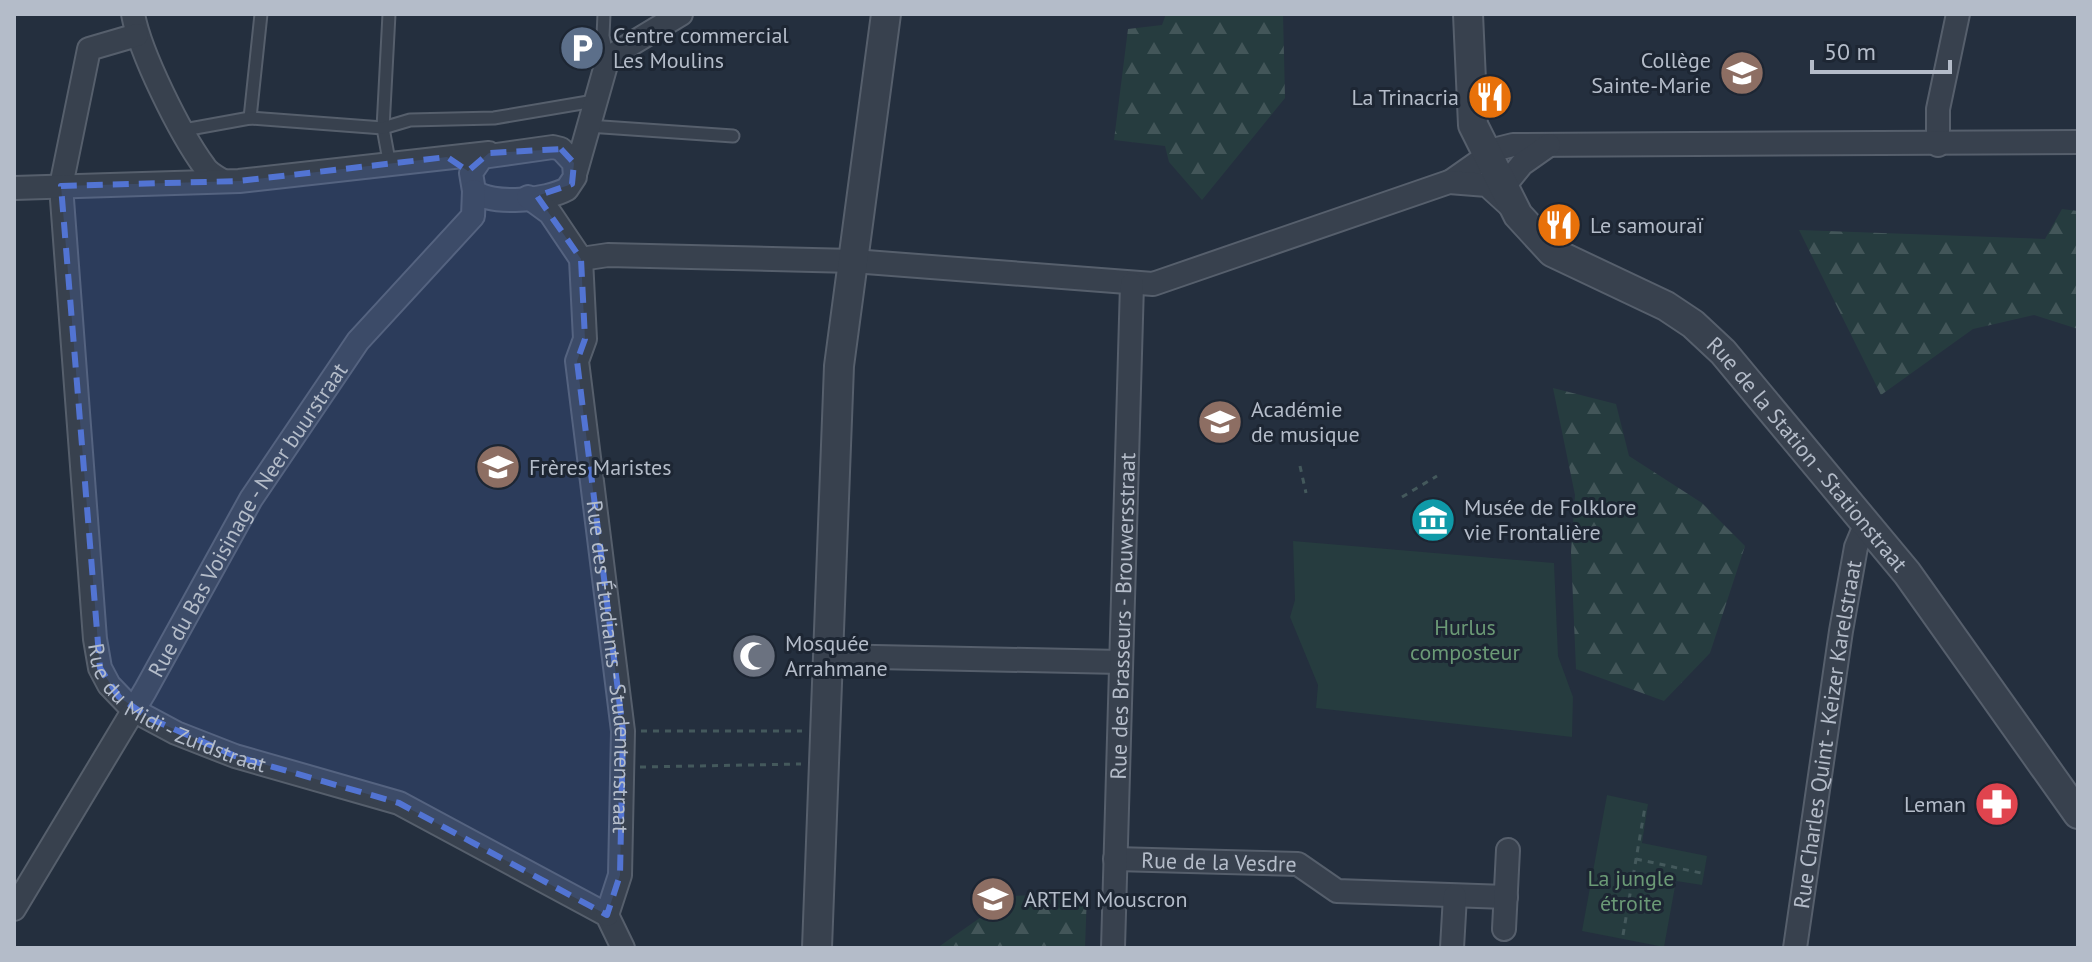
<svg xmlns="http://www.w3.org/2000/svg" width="2092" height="962" viewBox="0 0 2092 962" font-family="'PT Sans',sans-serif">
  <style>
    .green { fill: #263c3f }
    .forest { fill: url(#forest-firs) }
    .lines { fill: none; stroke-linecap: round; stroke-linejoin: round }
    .service-casing { stroke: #565f6c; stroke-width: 15 }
    .minor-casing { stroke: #565f6c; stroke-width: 26 }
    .tertiary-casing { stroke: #565f6c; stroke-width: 32 }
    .path { stroke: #44595c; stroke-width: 3; stroke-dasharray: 6 6; stroke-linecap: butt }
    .service { stroke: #38414e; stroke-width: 11 }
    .minor { stroke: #38414e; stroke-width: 22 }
    .tertiary { stroke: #38414e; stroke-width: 28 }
    .marked { fill: #5274d3; fill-opacity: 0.2; stroke: #5274d3; stroke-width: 6; stroke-dasharray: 16 10; stroke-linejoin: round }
    .labels { text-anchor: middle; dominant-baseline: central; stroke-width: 6; stroke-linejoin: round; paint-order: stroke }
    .poi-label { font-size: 22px; fill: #b4bcc9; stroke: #1d2633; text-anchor: start }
    .street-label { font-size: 22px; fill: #b4bcc9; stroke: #1d2633 }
    .park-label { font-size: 22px; fill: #6b9a76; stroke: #1d2633 }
  </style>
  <defs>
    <pattern id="forest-firs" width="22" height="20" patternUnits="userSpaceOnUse" patternTransform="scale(2)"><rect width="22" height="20" fill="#263c3f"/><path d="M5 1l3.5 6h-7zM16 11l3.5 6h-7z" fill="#435659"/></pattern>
  </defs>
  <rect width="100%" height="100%" fill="#242f3e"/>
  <!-- green -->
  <g class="green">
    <path d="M1293,541L1554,563L1558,656L1573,697L1572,737L1316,708L1318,685L1290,617L1295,600Z"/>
    <path d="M1607,795L1648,804L1642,843L1707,856L1702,885L1676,881L1664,947L1582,931Z"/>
  </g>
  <!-- forest -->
  <g class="forest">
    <path d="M1166,14H1283L1285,98L1202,200L1169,162L1165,146L1114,140L1128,29L1162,25Z"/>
    <path d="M2062,209L2078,211V329L2034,315L1973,329L1881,395L1799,230L2045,239Z"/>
    <path d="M1553,388L1616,404L1629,456L1702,503L1745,546L1710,653L1664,701L1576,669L1571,552L1575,495Z"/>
    <path d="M1087,893L1085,948H937L1011,896Z"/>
  </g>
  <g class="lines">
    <!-- service casing -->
    <g class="service-casing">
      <g id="service">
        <path d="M389,14L383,128L390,166"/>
        <path d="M604,14L603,36L608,58"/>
        <path d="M250,118L261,14"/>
        <path d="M588,126L733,136"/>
        <path d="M184,130L250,118L383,128L410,120L494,118L594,101"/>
      </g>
    </g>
    <!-- minor casing -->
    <g class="minor-casing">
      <g id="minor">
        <path d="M133,14C140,53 180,133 204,166C208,173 216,177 223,181"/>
        <path id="s1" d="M137,35L89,49L61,186L95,639L100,668L109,685L133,710L176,733L235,756L399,803L607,915L623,948"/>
        <path d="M1938,145V109L1958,14"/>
        <path d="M553,147L561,149L574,163L575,177L567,189C547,200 492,206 474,191L471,173L482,157Z"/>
        <path d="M576,171L608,58L681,14"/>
        <path d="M1450,182L1497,149L1513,145L2078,142"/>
        <path d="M1505,185L1522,164L1549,145"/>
        <path d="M14,188L239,181L489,153"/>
        <path id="s2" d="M528,197L550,213L581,259L585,339L577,361L623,731L620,875L607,915"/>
        <path d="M581,259L608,255L853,261L1153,284L1449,182L1487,185L1509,205"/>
        <path d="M828,656L1121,662"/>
        <path id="s3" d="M1115,859L1298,864L1337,891L1506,897"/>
        <path id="s4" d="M14,909L145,691L251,499L358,341L473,216L474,191"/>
        <path d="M1504,929L1508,850"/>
        <path id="s5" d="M1113,948L1132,284"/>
        <path d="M1452,948L1455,896"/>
        <path id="s6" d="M1795,948L1841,631L1856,547L1866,523"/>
      </g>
    </g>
    <!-- tertiary casing -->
    <g class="tertiary-casing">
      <g id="tertiary">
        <path id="s7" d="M1468,14L1473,125L1518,215L1552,252L1666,306L1693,324L1723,352L1907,573L2078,814"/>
        <path d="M817,948L839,366L886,14"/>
      </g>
    </g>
    <!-- path -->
    <g class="path">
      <path d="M1300,466L1306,493"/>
      <path d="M1402,497L1437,476"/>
      <path d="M641,731H802"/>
      <path d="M640,767L801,764"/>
      <path d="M1636,859L1701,873"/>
      <path d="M1623,935L1645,807"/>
    </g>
    <!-- service -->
    <use href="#service" class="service"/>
    <!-- minor -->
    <use href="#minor" class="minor"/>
    <!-- tertiary -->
    <use href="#tertiary" class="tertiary"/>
  </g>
  <!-- marked area -->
  <path class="marked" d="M561,149L574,163L572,184L537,196L581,259L585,339L577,361L623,731L620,875L607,915L399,803L235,756L151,719L119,697L100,668L61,186L239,181L447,157L468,171L489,153Z"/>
  <!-- icons -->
  <defs>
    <g id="parking-disc" transform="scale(2.3)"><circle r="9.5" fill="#5c6f8a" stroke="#1d2633"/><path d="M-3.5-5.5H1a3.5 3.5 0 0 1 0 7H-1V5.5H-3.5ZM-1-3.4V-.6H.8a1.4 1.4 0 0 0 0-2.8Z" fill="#fff"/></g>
    <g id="school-disc" transform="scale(2.3)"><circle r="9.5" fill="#8d6e63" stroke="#1d2633"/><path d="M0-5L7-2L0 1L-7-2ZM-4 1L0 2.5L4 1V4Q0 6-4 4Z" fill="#fff"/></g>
    <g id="restaurant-disc" transform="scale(2.3)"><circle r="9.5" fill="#e8710a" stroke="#1d2633"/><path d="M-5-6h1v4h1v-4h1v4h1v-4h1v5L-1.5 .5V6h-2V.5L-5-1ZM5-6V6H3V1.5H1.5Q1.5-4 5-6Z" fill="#fff"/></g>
    <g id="museum-disc" transform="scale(2.3)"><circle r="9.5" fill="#0f9aa8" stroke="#1d2633"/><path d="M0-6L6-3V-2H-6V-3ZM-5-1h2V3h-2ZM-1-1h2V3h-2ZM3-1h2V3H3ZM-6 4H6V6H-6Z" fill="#fff"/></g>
    <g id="mosque-disc" transform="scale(2.3)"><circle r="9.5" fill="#6b7280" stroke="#1d2633"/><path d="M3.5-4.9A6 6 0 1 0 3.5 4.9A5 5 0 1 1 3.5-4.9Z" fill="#fff"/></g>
    <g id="pharmacy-disc" transform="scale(2.3)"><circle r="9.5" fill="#e0444e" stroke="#1d2633"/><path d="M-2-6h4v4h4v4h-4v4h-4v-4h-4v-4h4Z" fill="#fff"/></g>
  </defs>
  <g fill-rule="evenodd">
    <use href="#parking-disc" x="582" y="48"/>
    <use href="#school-disc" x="1742" y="73"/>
    <use href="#restaurant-disc" x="1490" y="97"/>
    <use href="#restaurant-disc" x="1559" y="225"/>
    <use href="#school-disc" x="1220" y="422"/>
    <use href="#school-disc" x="498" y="467"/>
    <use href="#museum-disc" x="1433" y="520"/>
    <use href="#mosque-disc" x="754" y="656"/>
    <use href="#pharmacy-disc" x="1997" y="804"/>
    <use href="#school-disc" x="993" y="899"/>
  </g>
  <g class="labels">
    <!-- poi labels -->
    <g class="poi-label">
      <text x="613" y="35">Centre commercial<tspan x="613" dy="25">Les Moulins</tspan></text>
      <text x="1711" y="60" text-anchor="end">Collège<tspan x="1711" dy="25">Sainte-Marie</tspan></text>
      <text x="1459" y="97" text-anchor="end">La Trinacria</text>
      <text x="1590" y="225">Le samouraï</text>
      <text x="1251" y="409">Académie<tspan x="1251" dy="25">de musique</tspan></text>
      <text x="529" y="467">Frères Maristes</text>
      <text x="1464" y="507">Musée de Folklore<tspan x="1464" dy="25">vie Frontalière</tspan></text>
      <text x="785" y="643">Mosquée<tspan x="785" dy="25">Arrahmane</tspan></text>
      <text x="1966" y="804" text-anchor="end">Leman</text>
      <text x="1024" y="899">ARTEM Mouscron</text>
    </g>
    <!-- street labels -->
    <g class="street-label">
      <text stroke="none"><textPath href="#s7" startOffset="594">Rue de la Station - Stationstraat</textPath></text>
      <text stroke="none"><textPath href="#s4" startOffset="454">Rue du Bas Voisinage - Neer buurstraat</textPath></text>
      <text stroke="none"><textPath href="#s5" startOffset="332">Rue des Brasseurs - Brouwersstraat</textPath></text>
      <text stroke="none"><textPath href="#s2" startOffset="494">Rue des Étudiants - Studentenstraat</textPath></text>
      <text stroke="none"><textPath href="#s1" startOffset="760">Rue du Midi - Zuidstraat</textPath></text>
      <text stroke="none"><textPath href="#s6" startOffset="216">Rue Charles Quint - Keizer Karelstraat</textPath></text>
      <text stroke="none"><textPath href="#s3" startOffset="104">Rue de la Vesdre</textPath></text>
    </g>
    <!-- park labels -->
    <g class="park-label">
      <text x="1465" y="627">Hurlus<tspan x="1465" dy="25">composteur</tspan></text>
      <text x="1631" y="878">La jungle<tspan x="1631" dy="25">étroite</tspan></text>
    </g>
  </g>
  <!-- border -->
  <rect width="2092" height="962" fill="none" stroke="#b4bcc9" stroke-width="32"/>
  <!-- scale -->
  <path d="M1812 60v12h138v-12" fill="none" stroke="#b4bcc9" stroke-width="4"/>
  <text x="1824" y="60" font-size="24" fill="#b4bcc9" stroke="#1d2633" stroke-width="6" paint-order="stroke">50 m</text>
</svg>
